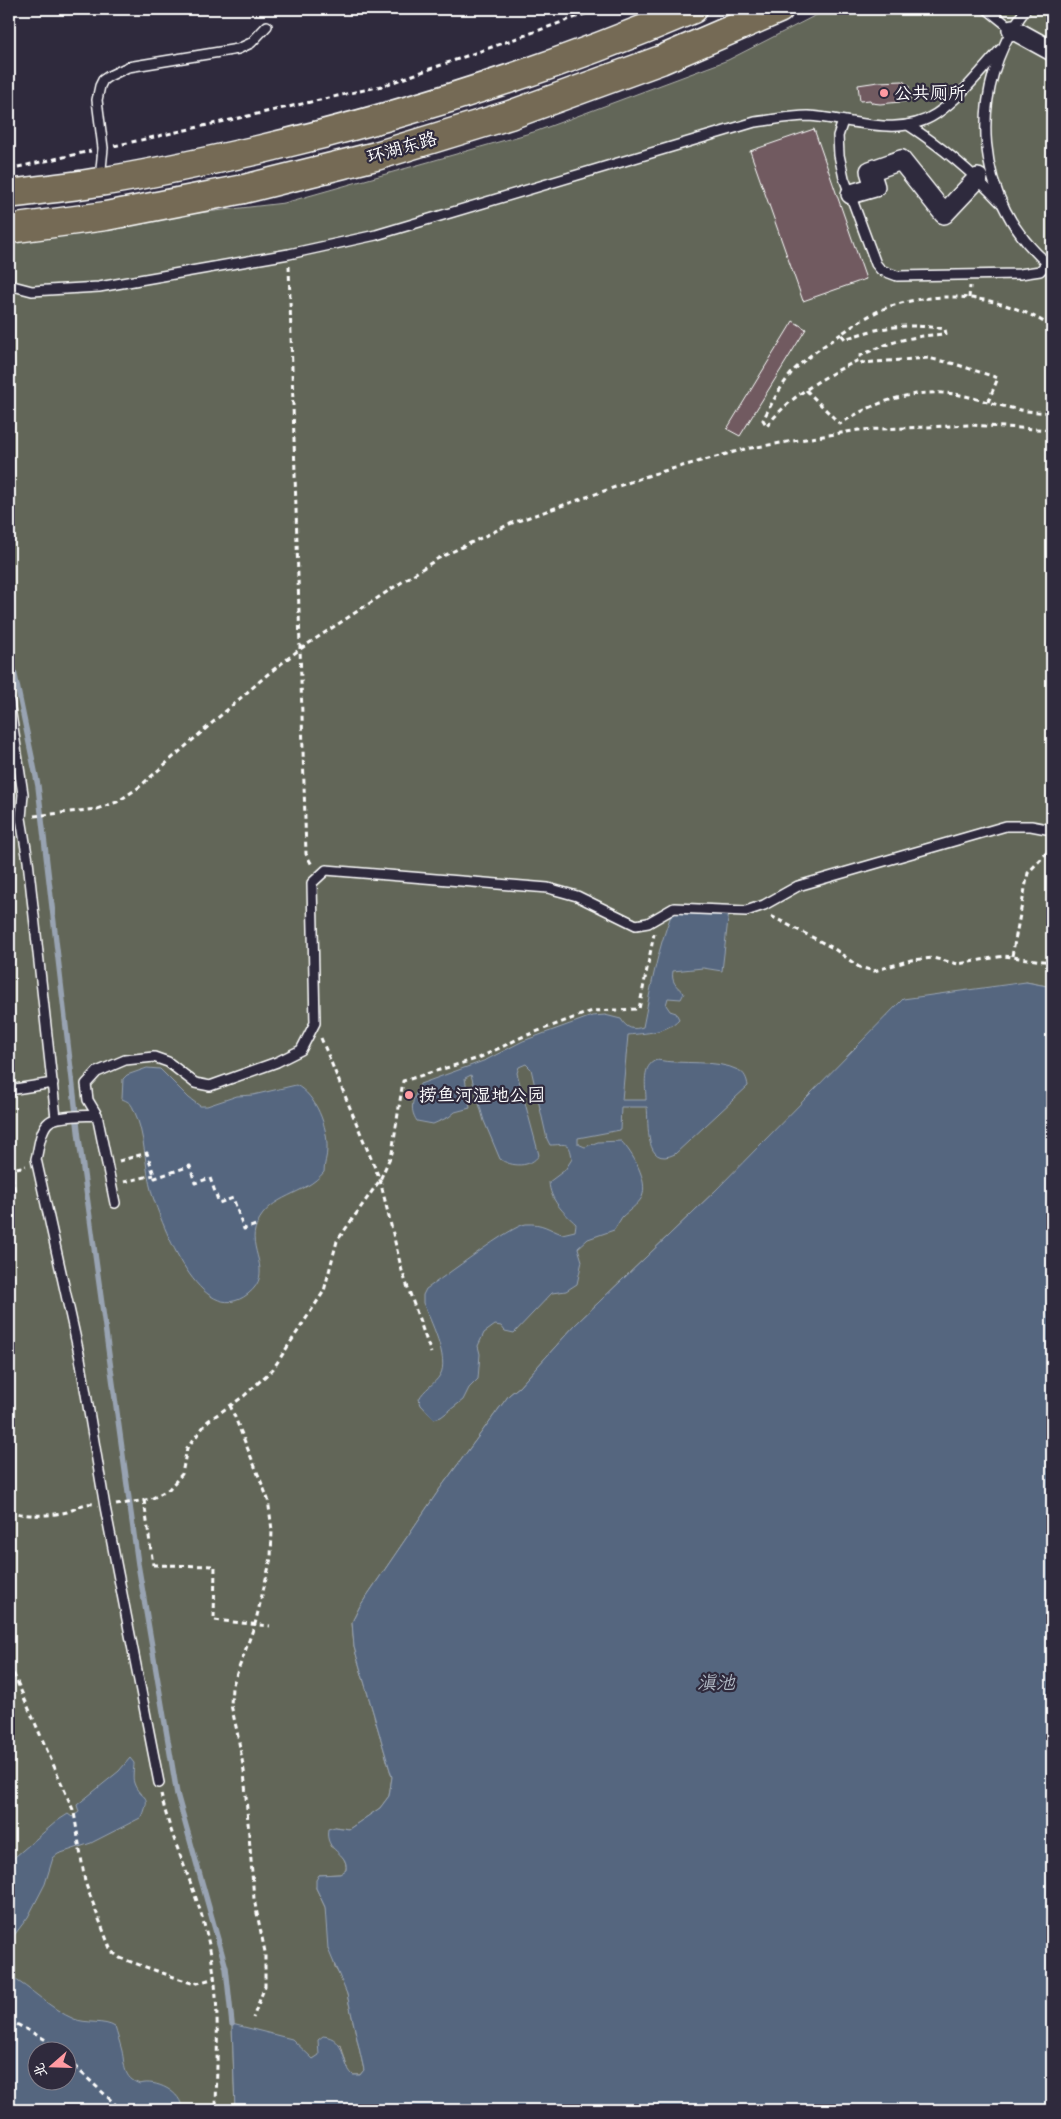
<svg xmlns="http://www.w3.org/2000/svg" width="1061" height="2119" viewBox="0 0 1061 2119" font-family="'Comic Neue','LXGW WenKai TC',sans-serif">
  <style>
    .green { fill: #626658; stroke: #b0b2ac }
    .water { fill: #54667f; stroke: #98a3b2; fill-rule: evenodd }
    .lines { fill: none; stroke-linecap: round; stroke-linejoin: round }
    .stream { stroke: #98a3b2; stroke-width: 5.5 }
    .building { fill: #715a61; stroke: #fff }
    .lane-casing { stroke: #fff; stroke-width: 12 }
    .street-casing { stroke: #fff; stroke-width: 22 }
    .primary-casing { stroke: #fff; stroke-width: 31 }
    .path { stroke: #fff; stroke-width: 3; stroke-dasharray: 5 4; stroke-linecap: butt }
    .lane { stroke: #2f2a3d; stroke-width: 9 }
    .street { stroke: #2f2a3d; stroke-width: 19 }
    .primary { stroke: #746b55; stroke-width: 28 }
    .path-bridge { stroke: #fff; stroke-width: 3; stroke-dasharray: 5 4; stroke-linecap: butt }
    .poi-dot { fill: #ff9aa2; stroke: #2f2a3d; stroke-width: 2 }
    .labels { text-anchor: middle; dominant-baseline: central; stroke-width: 4.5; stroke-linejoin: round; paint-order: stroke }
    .poi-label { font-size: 18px; fill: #fff; stroke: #2f2a3d; text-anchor: start }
    .street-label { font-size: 18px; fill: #fff; stroke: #2f2a3d }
    .water-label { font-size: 19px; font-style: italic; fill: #b2bac5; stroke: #2f2a3d }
  </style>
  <rect width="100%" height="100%" fill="#2f2a3d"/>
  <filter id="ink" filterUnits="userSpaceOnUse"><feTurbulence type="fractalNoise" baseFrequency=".02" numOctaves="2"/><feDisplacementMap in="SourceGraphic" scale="10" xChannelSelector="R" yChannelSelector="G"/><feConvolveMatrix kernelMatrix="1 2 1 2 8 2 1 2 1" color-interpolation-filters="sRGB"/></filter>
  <g filter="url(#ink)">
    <!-- green -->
    <path class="green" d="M828,9H1052V987L1026,982L715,1191L575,1325L519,1387L509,1395L439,1490L360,1606L352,1622L354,1647L392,1777L389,1796L380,1808L349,1829L335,1827L330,1846C339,1852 348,1859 346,1871L340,1874L319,1875L316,1888L325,1907L335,1968L343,1980L347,1994L364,2070L360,2075H353L348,2071L341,2045L313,2059L232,2024L235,2110H97L68,2082V2052H38L9,2032V235L284,203L537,131L728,60Z"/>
    <!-- water -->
    <g class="water">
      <path d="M679,909L729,911L722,971L703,968L673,971C671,982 676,986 684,993L681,999L668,998L666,1005L670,1011L676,1013L679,1019C666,1033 646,1033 628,1035L622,1100H646C646,1086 641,1065 657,1060C681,1065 716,1059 738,1070C745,1073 747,1079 748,1086L675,1154C644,1169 649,1124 647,1107H621L620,1130L578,1138V1144L585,1147L598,1142L621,1141C632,1152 649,1181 642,1197C638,1205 628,1211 622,1217C619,1221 617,1226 614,1230L588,1239L578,1248L582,1261L577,1284L566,1291L552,1293L514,1333L505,1331L501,1326L495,1325L484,1333L478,1346L480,1354L478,1379L469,1388L463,1400L441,1417L434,1419L421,1405L419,1399C424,1389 435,1384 440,1375C450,1360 430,1319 423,1303V1295L426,1289C443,1278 512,1225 526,1224C543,1223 548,1229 562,1234L575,1231L576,1224C563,1212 550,1200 549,1182L565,1170L572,1159C570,1140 565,1145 550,1145L547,1139L531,1069L526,1064L519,1067L517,1073L539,1155C531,1168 511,1167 500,1159L484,1121L471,1075L465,1078L470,1108L455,1112L449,1117L433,1124L417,1121C408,1108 414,1097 420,1084L486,1060L523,1041L592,1016L605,1015L621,1019C627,1029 633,1030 643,1027C651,988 657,950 672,913Z"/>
      <path d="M1026,982L1052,987V2110H235L232,2024L292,2039L313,2059L319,2055L318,2040L323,2036C347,2038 340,2063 353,2075H360L364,2070L347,1994L328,1949L325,1907L316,1888V1880L319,1875L340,1874L346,1870C349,1851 324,1853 328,1829L335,1827L349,1829L380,1808L389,1796L392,1777L354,1647L352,1622L360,1606L439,1490L509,1395L519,1387L575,1325L715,1191L903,999Z"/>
      <path d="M147,1068L160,1069L189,1098L200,1106H207L237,1096L253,1095L296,1085C316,1095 328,1127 327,1149C327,1157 324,1164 324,1172C305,1196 270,1194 257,1224C245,1249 276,1272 248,1294C201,1331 162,1224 152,1194C144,1166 146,1134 133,1108C131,1103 127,1101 122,1099L123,1079L127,1075Z"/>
      <path d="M130,1758L134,1763C134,1769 132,1777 134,1783C140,1801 153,1791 142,1817L91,1843L58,1854L53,1858L45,1884L28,1917L9,1942V1862L57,1821L68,1814L72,1817L79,1812L77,1805L119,1771Z"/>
      <path d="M9,1976C32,1988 50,2009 74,2019C86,2024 105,2020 115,2027C117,2034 120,2043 122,2051C125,2066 123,2078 140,2084C155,2079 183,2092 182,2110H9ZM38,2052H68V2082H38Z"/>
    </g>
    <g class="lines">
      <!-- stream -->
      <path class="stream" d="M9,647L38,786L79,1139L138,1564L177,1794L226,1968L232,2024"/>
    </g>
    <!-- building -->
    <g class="building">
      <path d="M903,81L909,86L910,101L880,104L872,103L870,100L860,101L858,85L878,82Z"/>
      <path d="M814,129L866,279L803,301L750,151Z"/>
      <path d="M793,321L806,329L740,436L727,429Z"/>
    </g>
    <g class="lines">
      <!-- lane casing -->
      <g class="lane-casing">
        <g id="lane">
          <path d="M987,9L1012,29"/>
          <path d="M1026,9C966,88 972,203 1052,267"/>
          <path d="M843,121L838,136L839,155L844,178L876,264L881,270L897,276L1020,274L1040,271L1047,263"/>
          <path d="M908,125C942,147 972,172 1000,202"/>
          <path d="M100,179L103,148L97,100L100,86L103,80L109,76L128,67L238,49L251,43L267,26"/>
          <path d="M9,285L32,291L99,287L289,254L376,235L755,122C772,120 791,116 808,116C849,118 899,139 936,114C961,97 981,71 1001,49"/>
          <path d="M9,701L23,794L21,818L28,861L56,1118"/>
          <path d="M9,1090L53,1083"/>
          <path d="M97,1115C86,1116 57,1115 49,1122C40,1129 39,1148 36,1159L80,1358L105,1507L159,1783"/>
          <path d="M115,1203L97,1115L88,1100L86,1084L97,1072L125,1060L154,1057L168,1062L195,1083L210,1086L277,1062L301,1050L315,1023L312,883L326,870L548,888L577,896L636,925L648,923L674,908L746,911L764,905L798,886L1006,826H1031L1052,830"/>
        </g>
      </g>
      <!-- street casing -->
      <g class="street-casing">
        <g id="street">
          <path d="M1012,29L1052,51"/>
          <path d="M851,194L875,187L870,171L901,160L944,214L978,178"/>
        </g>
      </g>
      <!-- primary casing -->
      <g class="primary-casing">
        <g id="primary">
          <path d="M9,194C39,190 69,187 99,182C152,174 205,162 258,150C407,115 552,69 693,9"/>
          <path d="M9,229L106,216L244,189L376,156L510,115L661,60L779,9"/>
        </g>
      </g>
      <!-- path -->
      <g class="path">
        <path d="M114,146L382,86L599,9"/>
        <path d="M9,169L91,151"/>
        <path d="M289,266L306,854L312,865"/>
        <path d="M969,298L970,286"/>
        <path d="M841,334C825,345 808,356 794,370C781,385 772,403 763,420L767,426C791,395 826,375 861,359"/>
        <path d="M806,390L840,424C876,400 922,386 965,396C994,403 1022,414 1052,412"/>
        <path d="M988,402L998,378L955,364L928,358L862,363L860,356C890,341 912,336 946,334L945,329C907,323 882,326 845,339L841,334C857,323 873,312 891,306C945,289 1005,296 1052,327"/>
        <path d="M34,816L97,809L117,802L138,788L268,674L300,649L437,559L512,523L653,474L745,449L859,430L971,425L1052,430"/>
        <path d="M771,916L833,948L859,967L874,971L911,960L933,958L958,964L1004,956L1052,962"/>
        <path d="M1012,956L1028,873L1052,847"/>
        <path d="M321,1038L380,1180L402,1271L431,1353"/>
        <path d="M119,1161L147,1153L155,1178L190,1166L195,1183L210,1178L219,1203L233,1198L244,1229L259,1224"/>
        <path d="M124,1182L154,1175"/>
        <path d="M9,1194L15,1193L11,1169L26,1166"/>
        <path d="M230,1405L268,1499L272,1530L271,1558L255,1624L232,1687L231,1705L237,1731L244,1771L254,1899L265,1952V1986L253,2018"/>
        <path d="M144,1500L153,1565"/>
        <path d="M116,1505L151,1499L169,1489L182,1474L187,1448L208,1421L244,1396L273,1369L324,1291L337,1241L380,1180L392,1153L403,1081L479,1058L522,1037L592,1011L639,1009L654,934"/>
        <path d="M9,1511C26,1517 49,1516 67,1512C76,1509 84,1502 93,1504"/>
        <path d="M9,1666L11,1668L74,1812L85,1882L111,1951L120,1958L194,1984L215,1978"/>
        <path d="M161,1794C171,1842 196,1887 207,1936C221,1993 217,2051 216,2110"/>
        <path d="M9,2020L46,2040L58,2052"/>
        <path d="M68,2060L115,2104L118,2110"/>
      </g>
      <!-- lane -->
      <use href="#lane" class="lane"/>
      <!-- street -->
      <use href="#street" class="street"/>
      <!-- primary -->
      <use href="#primary" class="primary"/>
      <!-- path-bridge -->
      <path class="path-bridge" d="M153,1565L215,1566L214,1620L270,1626"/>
    </g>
  </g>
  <!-- markers -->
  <g class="poi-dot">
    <circle cx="884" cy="93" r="5"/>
    <circle cx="409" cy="1095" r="5"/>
  </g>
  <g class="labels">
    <!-- poi labels -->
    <g class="poi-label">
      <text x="894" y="93">公共厕所</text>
      <text x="419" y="1095">捞鱼河湿地公园</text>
    </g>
    <!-- street labels -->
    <g class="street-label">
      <text transform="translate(402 148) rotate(-16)">环湖东路</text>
    </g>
    <!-- water labels -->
    <g class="water-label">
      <text x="716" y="1683">滇池</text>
    </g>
  </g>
  <!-- margin -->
  <rect width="1061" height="2119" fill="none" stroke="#2f2a3d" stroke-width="30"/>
  <rect x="15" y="15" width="1031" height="2089" fill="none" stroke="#fff" stroke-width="2" filter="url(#ink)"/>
  <!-- north arrow -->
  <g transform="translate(52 2066) rotate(250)"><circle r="24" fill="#2f2a3d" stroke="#827f8b"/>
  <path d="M0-4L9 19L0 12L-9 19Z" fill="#ff9aa2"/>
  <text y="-8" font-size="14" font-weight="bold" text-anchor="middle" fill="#ffffff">北</text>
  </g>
</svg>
